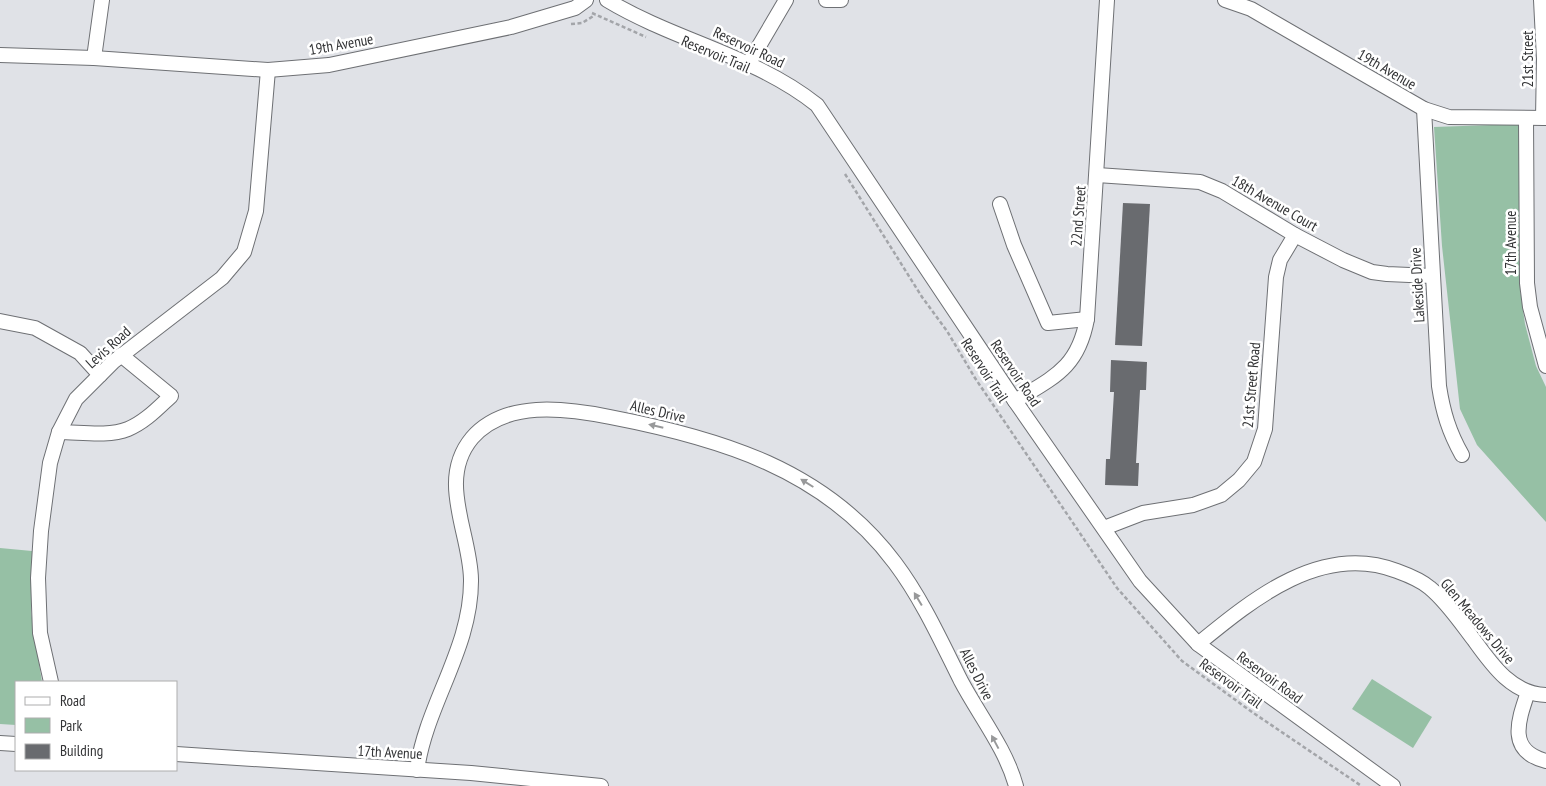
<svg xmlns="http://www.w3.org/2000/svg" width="1546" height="786" viewBox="0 0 1546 786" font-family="'PT Sans Narrow',sans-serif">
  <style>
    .green { fill: #96c0a5 }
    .building { fill: #696b6f }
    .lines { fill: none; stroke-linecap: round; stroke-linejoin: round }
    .minor-casing { stroke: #6e7074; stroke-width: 16 }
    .path { stroke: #a3a5a9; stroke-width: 2.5; stroke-dasharray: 4 2.5; stroke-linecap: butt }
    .minor { stroke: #fff; stroke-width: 14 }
    .oneway { fill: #98999a }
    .labels { text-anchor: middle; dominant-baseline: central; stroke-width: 5; stroke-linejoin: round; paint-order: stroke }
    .street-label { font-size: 15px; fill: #323335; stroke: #fff }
  </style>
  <rect width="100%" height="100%" fill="#e0e2e7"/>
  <!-- green -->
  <g class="green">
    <path d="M1520,124V289L1525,324L1536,366L1546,387V522L1477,445L1460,409L1442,246L1434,127Z"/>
    <path d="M0,548L32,551L31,612L42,682H16V725L0,724Z"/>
    <path d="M1372,679L1432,717L1413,748L1352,709Z"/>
  </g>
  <!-- building -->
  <g class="building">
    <path d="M1123,203L1150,204L1142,346L1115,345Z"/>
    <path d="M1111,360L1147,362L1146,390H1140L1136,463H1139L1138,486L1105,485L1106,459H1110L1114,392H1110Z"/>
  </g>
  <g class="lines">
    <!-- minor casing -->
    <g class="minor-casing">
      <g id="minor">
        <path d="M607,0C675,41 754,55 817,105L1015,401L1140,581L1198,644L1393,786"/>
        <path d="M826,0H841"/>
        <path d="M1225,0L1251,9L1424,109L1449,117L1546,118"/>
        <path d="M1541,0L1544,59L1543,118"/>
        <path d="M0,55L94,58L268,70L329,65L511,27L575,8L586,0"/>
        <path d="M94,58L102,0"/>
        <path d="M749,63L786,0"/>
        <path d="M1424,109L1439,386C1443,412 1449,432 1462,455"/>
        <path d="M1526,118L1527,283L1530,307L1546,366"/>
        <path d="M1097,175L1200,182L1222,191L1295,235L1343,260L1372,272L1387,274L1432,276"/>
        <path d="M1000,204L1014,245L1048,323L1087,319"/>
        <path d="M0,321L35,328L80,353L100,375"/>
        <path d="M1015,401C1054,377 1078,368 1087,319L1107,0"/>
        <path d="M59,432C80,432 108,437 128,429C145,422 158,408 171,396L121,355"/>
        <path d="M1104,528L1143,513L1193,505L1221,495L1239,480L1254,462L1265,429L1276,277L1280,260L1295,235"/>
        <path d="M1198,644C1253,599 1322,542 1397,571C1408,575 1421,580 1430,588C1447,602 1461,623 1474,640C1492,665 1512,694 1546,695"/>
        <path d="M51,682L40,633L38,578L41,531L50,463L59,432L76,399L113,362L222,278L244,252L256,211L268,70"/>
        <path d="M1528,692C1518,721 1507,751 1546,761"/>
        <path d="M0,743L16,744"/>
        <path d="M176,754L471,773L601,786"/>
        <path d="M417,770C426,704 472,648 471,579C470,532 437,480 472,438C505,400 565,408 610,417C719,438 825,469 895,563C922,599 941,641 961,681C979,715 1006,749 1016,786"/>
      </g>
    </g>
    <!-- path -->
    <g class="path">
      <path d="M592,13L646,37"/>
      <path d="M571,24L582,23L595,15"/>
      <path d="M845,174L922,297L947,331L975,378L1117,588L1182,661L1252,712L1360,785"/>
    </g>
    <!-- minor -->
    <use href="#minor" class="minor"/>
  </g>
  <!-- one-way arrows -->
  <defs><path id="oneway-solid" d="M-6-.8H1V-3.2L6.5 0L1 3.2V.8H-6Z" transform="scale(1.25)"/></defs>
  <g class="oneway">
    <use href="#oneway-solid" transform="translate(656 426) rotate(-167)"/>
    <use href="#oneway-solid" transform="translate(807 483) rotate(-148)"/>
    <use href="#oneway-solid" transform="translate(918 599) rotate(-121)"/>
    <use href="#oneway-solid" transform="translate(995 742) rotate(-118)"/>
  </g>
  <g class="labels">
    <!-- street labels -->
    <g class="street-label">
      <text transform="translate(341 44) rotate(-10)">19th Avenue</text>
      <text transform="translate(749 47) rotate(25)">Reservoir Road</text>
      <text transform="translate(716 54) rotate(23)">Reservoir Trail</text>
      <text transform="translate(1527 59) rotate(-90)">21st Street</text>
      <text transform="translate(1387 69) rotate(30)">19th Avenue</text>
      <text transform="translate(1275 203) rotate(30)">18th Avenue Court</text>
      <text transform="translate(1078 216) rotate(-86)">22nd Street</text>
      <text transform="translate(1510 243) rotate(-90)">17th Avenue</text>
      <text transform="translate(1417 285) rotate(-93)">Lakeside Drive</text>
      <text transform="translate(108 347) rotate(-42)">Levis Road</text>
      <text transform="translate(985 370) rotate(57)">Reservoir Trail</text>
      <text transform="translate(1016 373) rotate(56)">Reservoir Road</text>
      <text transform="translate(1251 385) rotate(-85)">21st Street Road</text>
      <text transform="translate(658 411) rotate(13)">Alles Drive</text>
      <text transform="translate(1478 621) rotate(50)">Glen Meadows Drive</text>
      <text transform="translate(977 674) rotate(63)">Alles Drive</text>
      <text transform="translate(1270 677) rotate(36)">Reservoir Road</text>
      <text transform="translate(1231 683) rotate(36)">Reservoir Trail</text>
      <text transform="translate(390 752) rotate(3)">17th Avenue</text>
    </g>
  </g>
  <!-- legend -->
  <rect x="15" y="681" width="162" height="90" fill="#ffffff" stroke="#adadae"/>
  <rect x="25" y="697" width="25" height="8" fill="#ffffff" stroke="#adadae"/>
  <text x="60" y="706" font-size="15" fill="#323335">Road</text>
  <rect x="25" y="718" width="25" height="15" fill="#96c0a5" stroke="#adadae"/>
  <text x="60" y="731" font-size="15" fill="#323335">Park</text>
  <rect x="25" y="744" width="25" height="15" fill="#696b6f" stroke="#adadae"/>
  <text x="60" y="756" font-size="15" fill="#323335">Building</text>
</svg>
